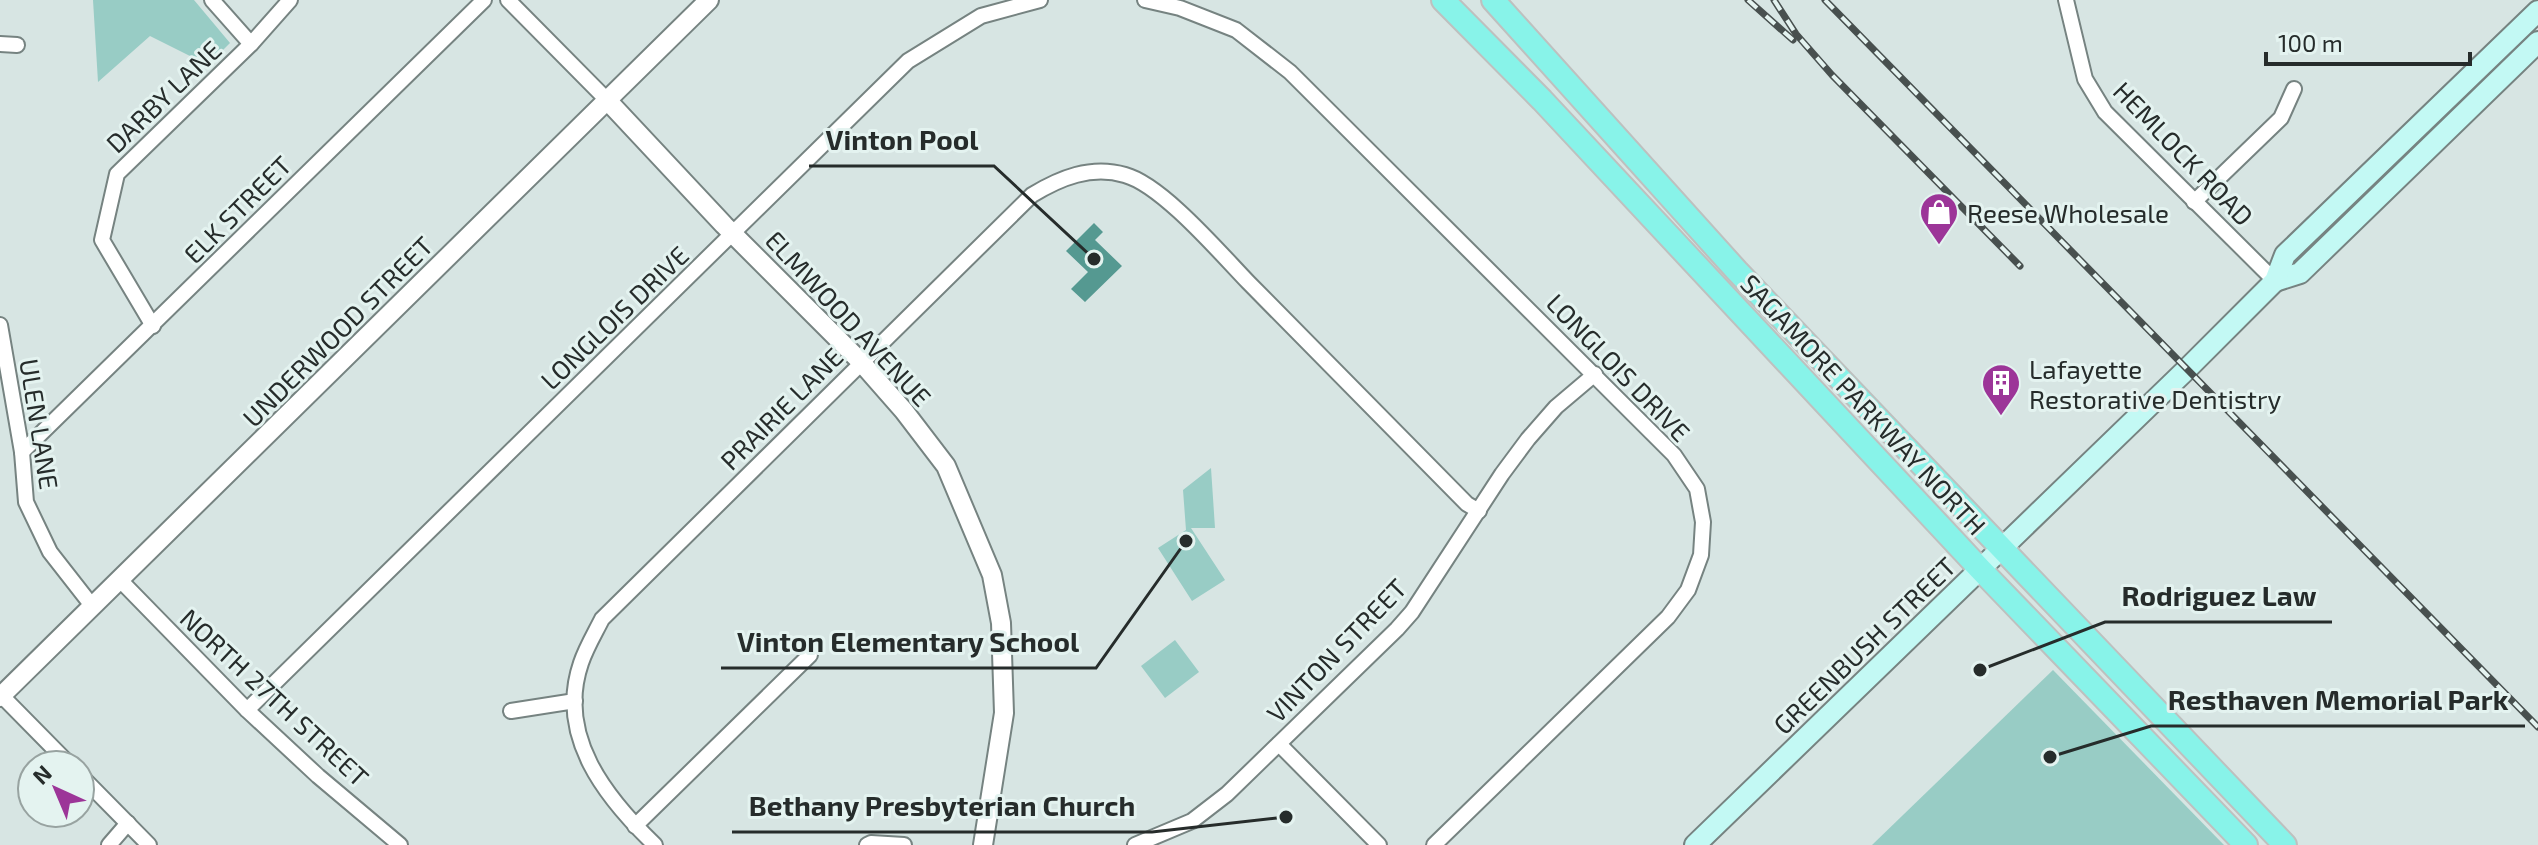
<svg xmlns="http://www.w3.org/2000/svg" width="2538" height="845" viewBox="0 0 2538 845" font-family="'Exo 2',sans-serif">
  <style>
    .green { fill: #98ccc5 }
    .water { fill: #559991 }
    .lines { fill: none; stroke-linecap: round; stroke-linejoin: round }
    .minor-casing { stroke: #768381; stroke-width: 18 }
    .tertiary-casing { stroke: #768381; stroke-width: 22 }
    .secondary-casing { stroke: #768381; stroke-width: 24 }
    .primary-casing { stroke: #bec0bf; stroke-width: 26 }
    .minor { stroke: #fff; stroke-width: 14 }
    .tertiary { stroke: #fff; stroke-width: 18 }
    .secondary { stroke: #c3f9f4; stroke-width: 20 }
    .primary { stroke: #88f3e9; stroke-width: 22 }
    .rail-casing { stroke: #48504f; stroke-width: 7 }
    .rail { stroke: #e4f3f0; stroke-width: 4; stroke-dasharray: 12; stroke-linecap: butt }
    .labels { text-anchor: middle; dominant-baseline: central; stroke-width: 6; stroke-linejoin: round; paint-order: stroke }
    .street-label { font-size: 26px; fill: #262c2b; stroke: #e4f3f0 }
    .poi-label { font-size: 26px; fill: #262c2b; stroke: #e4f3f0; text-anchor: start }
    .leader { fill: none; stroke: #262c2b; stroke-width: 3 }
    .callout-dot { fill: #262c2b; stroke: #e4f3f0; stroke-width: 3 }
    .callout-label { font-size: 28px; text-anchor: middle; font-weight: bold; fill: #262c2b; stroke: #e4f3f0; stroke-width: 6; stroke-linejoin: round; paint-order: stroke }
  </style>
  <rect width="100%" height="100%" fill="#d7e5e3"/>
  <!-- green -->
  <g class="green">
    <path d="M93,0H194L230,43L208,65L150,36L98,82Z"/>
    <path d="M1211,468L1215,528H1191L1225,580L1192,601L1158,548L1186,530L1183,490Z"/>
    <path d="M1175,640L1199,672L1165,698L1141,666Z"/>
    <path d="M2053,670L2224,845H1872Z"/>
  </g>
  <!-- water -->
  <path class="water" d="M1094,223L1103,232L1095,240L1122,266L1085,302L1071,289L1088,272L1066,251Z"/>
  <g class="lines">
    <!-- minor casing -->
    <g class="minor-casing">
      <g id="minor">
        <path d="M212,0L251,44"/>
        <path d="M508,0L607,100"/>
        <path d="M1145,0L1180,8L1236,30L1290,72L1674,455L1697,489L1703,522L1701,555L1688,590L1668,617L1434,845"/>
        <path d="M2066,0L2085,79L2105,112L2275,281"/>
        <path d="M0,44L17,45"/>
        <path d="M2194,202L2281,118L2294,89"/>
        <path d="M0,325L22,452L26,502L50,552L93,607"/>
        <path d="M153,326L102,240L117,174L251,44L290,0"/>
        <path d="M22,452L484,0"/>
        <path d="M121,581L247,710L318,776L400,845"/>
        <path d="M2,696L70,765"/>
        <path d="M247,710L908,61L981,16L1040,0"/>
        <path d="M511,711L575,701"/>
        <path d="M1279,744L1379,845"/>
        <path d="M80,775L149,845"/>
        <path d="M635,826L810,655"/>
        <path d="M109,845L128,823"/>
        <path d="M655,845C606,798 556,736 581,663C586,648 595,633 602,619L1032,195C1060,178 1091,165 1125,175C1162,185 1220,253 1248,282C1321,356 1394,430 1467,504L1479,511"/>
        <path d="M867,845L871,843L904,845"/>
        <path d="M1135,845L1192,821L1227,794L1397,629L1412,612L1502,474L1528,439L1556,407L1595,374"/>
      </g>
    </g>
    <!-- tertiary casing -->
    <g class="tertiary-casing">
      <g id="tertiary">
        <path d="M607,100L724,225L861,362L904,411L946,466L992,575L1001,623L1004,713L983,845"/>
        <path d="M0,697L709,0"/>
      </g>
    </g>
    <!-- secondary casing -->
    <g class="secondary-casing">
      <g id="secondary">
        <path d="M2275,281L2300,273L2538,42"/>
        <path d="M1695,845L2187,369L2275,281L2285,255L2538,11"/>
      </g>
    </g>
    <!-- primary casing -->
    <g class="primary-casing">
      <g id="primary">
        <path d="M1443,0L1542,100L1980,569L2246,845"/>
        <path d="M1493,0L1737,271L2285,845"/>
      </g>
    </g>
    <!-- minor -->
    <use href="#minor" class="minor"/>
    <!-- tertiary -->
    <use href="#tertiary" class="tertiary"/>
    <!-- secondary -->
    <use href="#secondary" class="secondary"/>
    <!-- primary -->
    <use href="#primary" class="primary"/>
    <!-- rail casing -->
    <g class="rail-casing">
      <g id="rail">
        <path d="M1748,0L1793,40"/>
        <path d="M1774,0L1796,34L1832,75L2020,266"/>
        <path d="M1825,0L2538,727"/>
      </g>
    </g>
    <!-- rail -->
    <use href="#rail" class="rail"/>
  </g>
  <!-- icons -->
  <defs>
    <g id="shop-pin" transform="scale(2)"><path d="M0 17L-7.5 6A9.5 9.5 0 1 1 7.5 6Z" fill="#9c3598" stroke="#e4f3f0"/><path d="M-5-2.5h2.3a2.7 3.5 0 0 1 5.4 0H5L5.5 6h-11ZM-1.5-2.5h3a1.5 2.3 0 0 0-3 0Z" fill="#fff"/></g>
    <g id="building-pin" transform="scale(2)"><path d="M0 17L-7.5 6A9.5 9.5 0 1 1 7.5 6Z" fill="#9c3598" stroke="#e4f3f0"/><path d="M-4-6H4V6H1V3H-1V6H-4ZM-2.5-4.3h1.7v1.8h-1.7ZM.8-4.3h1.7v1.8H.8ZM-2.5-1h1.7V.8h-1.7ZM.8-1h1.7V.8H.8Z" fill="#fff"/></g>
  </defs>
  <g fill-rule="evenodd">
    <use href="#shop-pin" x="1939" y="212"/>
    <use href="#building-pin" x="2001" y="383"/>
  </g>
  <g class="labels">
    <!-- street labels -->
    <g class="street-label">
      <text transform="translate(163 96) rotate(-44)">DARBY LANE</text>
      <text transform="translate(2184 153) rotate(46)">HEMLOCK ROAD</text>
      <text transform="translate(237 209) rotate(-45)">ELK STREET</text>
      <text transform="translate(614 317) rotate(-44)">LONGLOIS DRIVE</text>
      <text transform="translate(849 318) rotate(47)">ELMWOOD AVENUE</text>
      <text transform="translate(337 331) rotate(-45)">UNDERWOOD STREET</text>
      <text transform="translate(1619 367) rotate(46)">LONGLOIS DRIVE</text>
      <text transform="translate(1864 404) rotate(47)">SAGAMORE PARKWAY NORTH</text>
      <text transform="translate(781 408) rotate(-45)">PRAIRIE LANE</text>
      <text transform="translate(40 424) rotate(81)">ULEN LANE</text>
      <text transform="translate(1864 645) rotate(-44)">GREENBUSH STREET</text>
      <text transform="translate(1336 650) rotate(-46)">VINTON STREET</text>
      <text transform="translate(275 697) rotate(43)">NORTH 27TH STREET</text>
    </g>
    <!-- poi labels -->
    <g class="poi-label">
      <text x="1967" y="212">Reese Wholesale</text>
      <text x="2029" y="368">Lafayette<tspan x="2029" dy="30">Restorative Dentistry</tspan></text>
    </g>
  </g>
  <!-- callouts -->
  <path class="leader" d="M1094 259L994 166H809M1980 670L2105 622H2332M1186 541L1096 668H721M2050 757L2151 726H2525M1286 817L1152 832H732"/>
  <g class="callout-dot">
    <circle cx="1094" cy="259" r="8"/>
    <circle cx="1980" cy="670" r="8"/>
    <circle cx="1186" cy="541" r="8"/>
    <circle cx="2050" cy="757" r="8"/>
    <circle cx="1286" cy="817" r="8"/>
  </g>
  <g class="callout-label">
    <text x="902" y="150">Vinton Pool</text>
    <text x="2219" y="606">Rodriguez Law</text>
    <text x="908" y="652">Vinton Elementary School</text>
    <text x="2338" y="710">Resthaven Memorial Park</text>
    <text x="942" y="816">Bethany Presbyterian Church</text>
  </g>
  <!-- north arrow -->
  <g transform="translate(56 789) rotate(316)"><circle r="38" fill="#e4f3f0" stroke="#98a3a1" stroke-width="2"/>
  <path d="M0-6L14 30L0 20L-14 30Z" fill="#9c3598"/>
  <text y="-12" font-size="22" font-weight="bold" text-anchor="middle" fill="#262c2b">N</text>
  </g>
  <!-- scale -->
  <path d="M2266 52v12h204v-12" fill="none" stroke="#262c2b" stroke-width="4"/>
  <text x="2278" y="52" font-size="24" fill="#262c2b" stroke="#e4f3f0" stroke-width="6" paint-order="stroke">100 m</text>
</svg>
